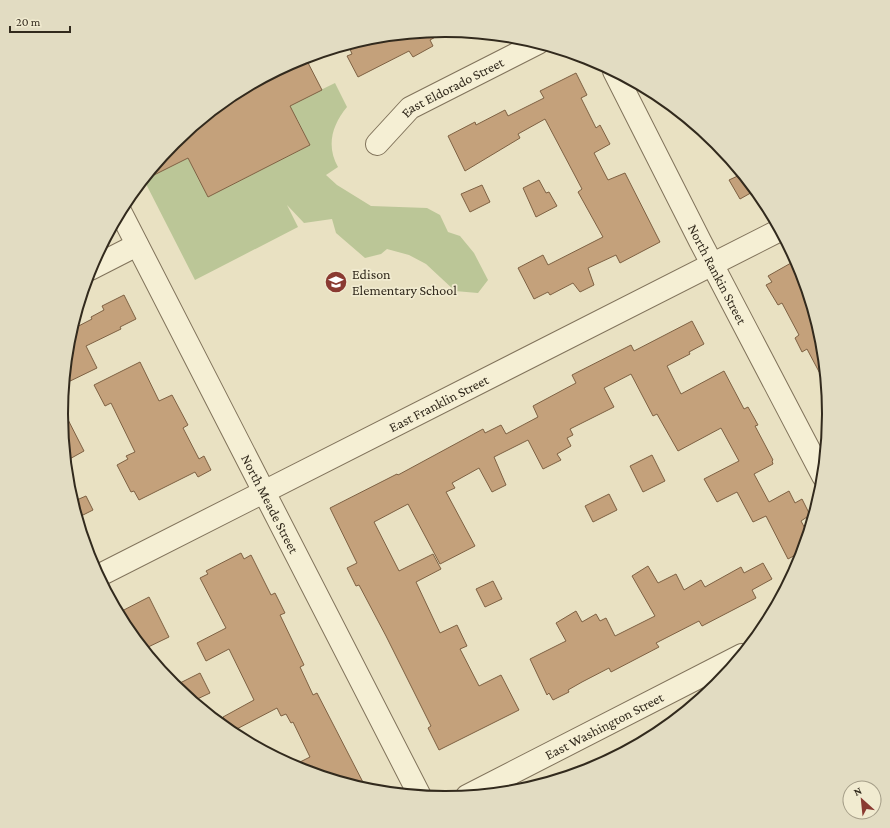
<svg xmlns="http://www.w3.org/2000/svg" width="890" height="828" viewBox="0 0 890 828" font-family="'Crimson Pro',serif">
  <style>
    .green { fill: #bbc697 }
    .building { fill: #c4a17b; stroke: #7e6143 }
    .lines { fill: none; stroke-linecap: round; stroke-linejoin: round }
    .minor-casing { stroke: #81735b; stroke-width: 24 }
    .minor { stroke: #f5efd4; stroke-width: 22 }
    .labels { text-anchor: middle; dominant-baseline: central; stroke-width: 3.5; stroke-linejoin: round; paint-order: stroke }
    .street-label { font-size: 14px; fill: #322a1d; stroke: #f1ebd0 }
    .poi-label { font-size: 14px; fill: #322a1d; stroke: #f1ebd0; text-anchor: start }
    .rim { fill: none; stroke: #322a1d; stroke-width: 2 }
  </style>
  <rect width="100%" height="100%" fill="#e9e1c2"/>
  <!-- green -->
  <path class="green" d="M335,83L347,107C332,125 326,146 338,167L326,175L337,185L371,206L427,208L440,215L448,232L460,236L474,253L488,280L478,293L455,291L426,264L409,255L387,249L381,254L365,258L336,233L332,219L304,223L287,205L298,227L195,280L144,180L188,158L208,197L310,145L297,119L282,109Z"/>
  <!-- building -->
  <g class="building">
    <path d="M448,30L430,40L433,46L413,57L409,51L358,77L347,56L352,54L348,44L365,39L369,45L386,36Z"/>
    <path d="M305,57L322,90L290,106L310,145L208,197L188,158L142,181L174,142L232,95Z"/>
    <path d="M576,73L587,95L581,98L596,128L600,125L610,144L594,153L608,180L625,173L660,242L620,263L616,255L588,268L594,285L580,292L573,283L550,295L548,292L534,299L518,268L543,255L548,265L603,237L578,192L582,189L545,119L518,134L520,138L465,171L448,136L475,122L476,125L505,110L508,116L544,98L540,91Z"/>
    <path d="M742,174L756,190L740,199L729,180Z"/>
    <path d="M539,180L546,193L549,192L557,206L536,217L523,188Z"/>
    <path d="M482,185L490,202L470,212L461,194Z"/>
    <path d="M791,263L801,282L804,280L822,339L825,383L807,349L802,352L795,338L799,335L782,303L778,305L766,285L772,282L768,276Z"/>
    <path d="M124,295L136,319L120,327L121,329L86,346L97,368L64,384L68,339L71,330L92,319L91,317L104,310L102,306Z"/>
    <path d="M692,321L704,344L689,352L690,354L667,366L681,394L724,371L744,409L748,407L758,425L755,426L773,460L772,461L773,464L754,474L769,502L789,491L795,503L802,499L810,515L801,521L808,534L803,551L788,559L766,516L753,522L737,492L717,502L704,479L739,461L721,428L678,451L657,414L653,416L631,374L604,388L614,407L570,429L573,435L567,438L571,446L557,454L561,460L543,469L528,440L494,457L506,485L492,492L479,468L452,483L455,488L446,492L475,546L440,564L408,504L374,522L399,571L433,554L441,569L416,582L440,633L457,625L467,646L460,649L479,686L501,675L519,710L439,750L428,728L431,726L386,636L359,585L356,586L347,568L357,563L330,508L397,474L398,475L483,429L485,433L501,425L506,434L538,417L533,406L576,383L572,375L631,345L634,351Z"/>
    <path d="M140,362L159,401L172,395L188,425L183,428L199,459L204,456L211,470L198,477L195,472L139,500L134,491L131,492L117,465L128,459L126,456L135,452L111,403L105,406L94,385Z"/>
    <path d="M62,408L84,451L66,461L61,414Z"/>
    <path d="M652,455L665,481L643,492L630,466Z"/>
    <path d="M609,494L617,510L593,522L585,506Z"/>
    <path d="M86,496L93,510L77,518L72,502Z"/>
    <path d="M241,553L244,559L251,555L271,595L275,593L285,613L280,615L304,665L300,667L313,695L317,693L367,790L292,766L310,757L293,722L291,723L286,714L281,716L277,708L231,732L223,717L254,700L229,649L206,661L197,643L226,628L200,578L208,574L206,571Z"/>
    <path d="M763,563L772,579L752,590L756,598L702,626L699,621L656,643L659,647L611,672L609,668L582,682L568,690L569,692L553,700L549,693L547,695L530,659L566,641L556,623L576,611L582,622L596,614L600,621L606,618L615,636L655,616L632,576L648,566L658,583L676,574L684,590L701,580L705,587L741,567L744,573Z"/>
    <path d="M493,581L502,599L485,607L476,589Z"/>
    <path d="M149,597L169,637L144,649L126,627L118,613Z"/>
    <path d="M200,673L210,693L193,701L187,697L180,683Z"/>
  </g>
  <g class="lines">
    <!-- minor casing -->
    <g class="minor-casing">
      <g id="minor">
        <path id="s1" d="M614,71L700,241L823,476"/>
        <path id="s2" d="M377,144L410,108L538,43"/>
        <path id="s3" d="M120,211L420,796"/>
        <path d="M90,269L137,245"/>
        <path id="s4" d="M98,576L780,230"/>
        <path id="s5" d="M467,796L742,655"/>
      </g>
    </g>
    <!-- minor -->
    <use href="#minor" class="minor"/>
  </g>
  <!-- icons -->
  <defs>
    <g id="school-disc" transform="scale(1.15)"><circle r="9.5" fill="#8a3a31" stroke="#f1ebd0"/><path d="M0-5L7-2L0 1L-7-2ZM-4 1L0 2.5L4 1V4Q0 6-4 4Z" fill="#fff"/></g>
  </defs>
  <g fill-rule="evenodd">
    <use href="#school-disc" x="336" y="282"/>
  </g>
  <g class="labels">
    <!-- street labels -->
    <g class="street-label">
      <text stroke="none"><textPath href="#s2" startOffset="96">East Eldorado Street</textPath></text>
      <text stroke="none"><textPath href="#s1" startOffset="228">North Rankin Street</textPath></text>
      <text stroke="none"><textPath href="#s4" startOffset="382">East Franklin Street</textPath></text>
      <text stroke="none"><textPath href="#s3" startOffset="329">North Meade Street</textPath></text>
      <text stroke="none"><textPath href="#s5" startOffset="154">East Washington Street</textPath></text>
    </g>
    <!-- poi labels -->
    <g class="poi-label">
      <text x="352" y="274">Edison<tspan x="352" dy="16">Elementary School</tspan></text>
    </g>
  </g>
  <!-- crop -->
  <path d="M0 0H890V828H0ZM68 414a377 377 0 1 1 754 0a377 377 0 1 1-754 0Z" fill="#e2dcc2" fill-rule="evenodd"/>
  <path class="rim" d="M68 414a377 377 0 1 1 754 0a377 377 0 1 1-754 0Z"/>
  <!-- north arrow -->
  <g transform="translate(862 800) rotate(333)"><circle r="19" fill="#f1ebd0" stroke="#a59e88"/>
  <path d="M0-3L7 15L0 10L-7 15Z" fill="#8a3a31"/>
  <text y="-6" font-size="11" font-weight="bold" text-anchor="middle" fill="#322a1d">N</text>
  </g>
  <!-- scale -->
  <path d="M10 26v6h60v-6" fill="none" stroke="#322a1d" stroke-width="2"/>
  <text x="16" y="26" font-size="12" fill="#322a1d" stroke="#f1ebd0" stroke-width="3" paint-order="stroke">20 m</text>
</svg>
